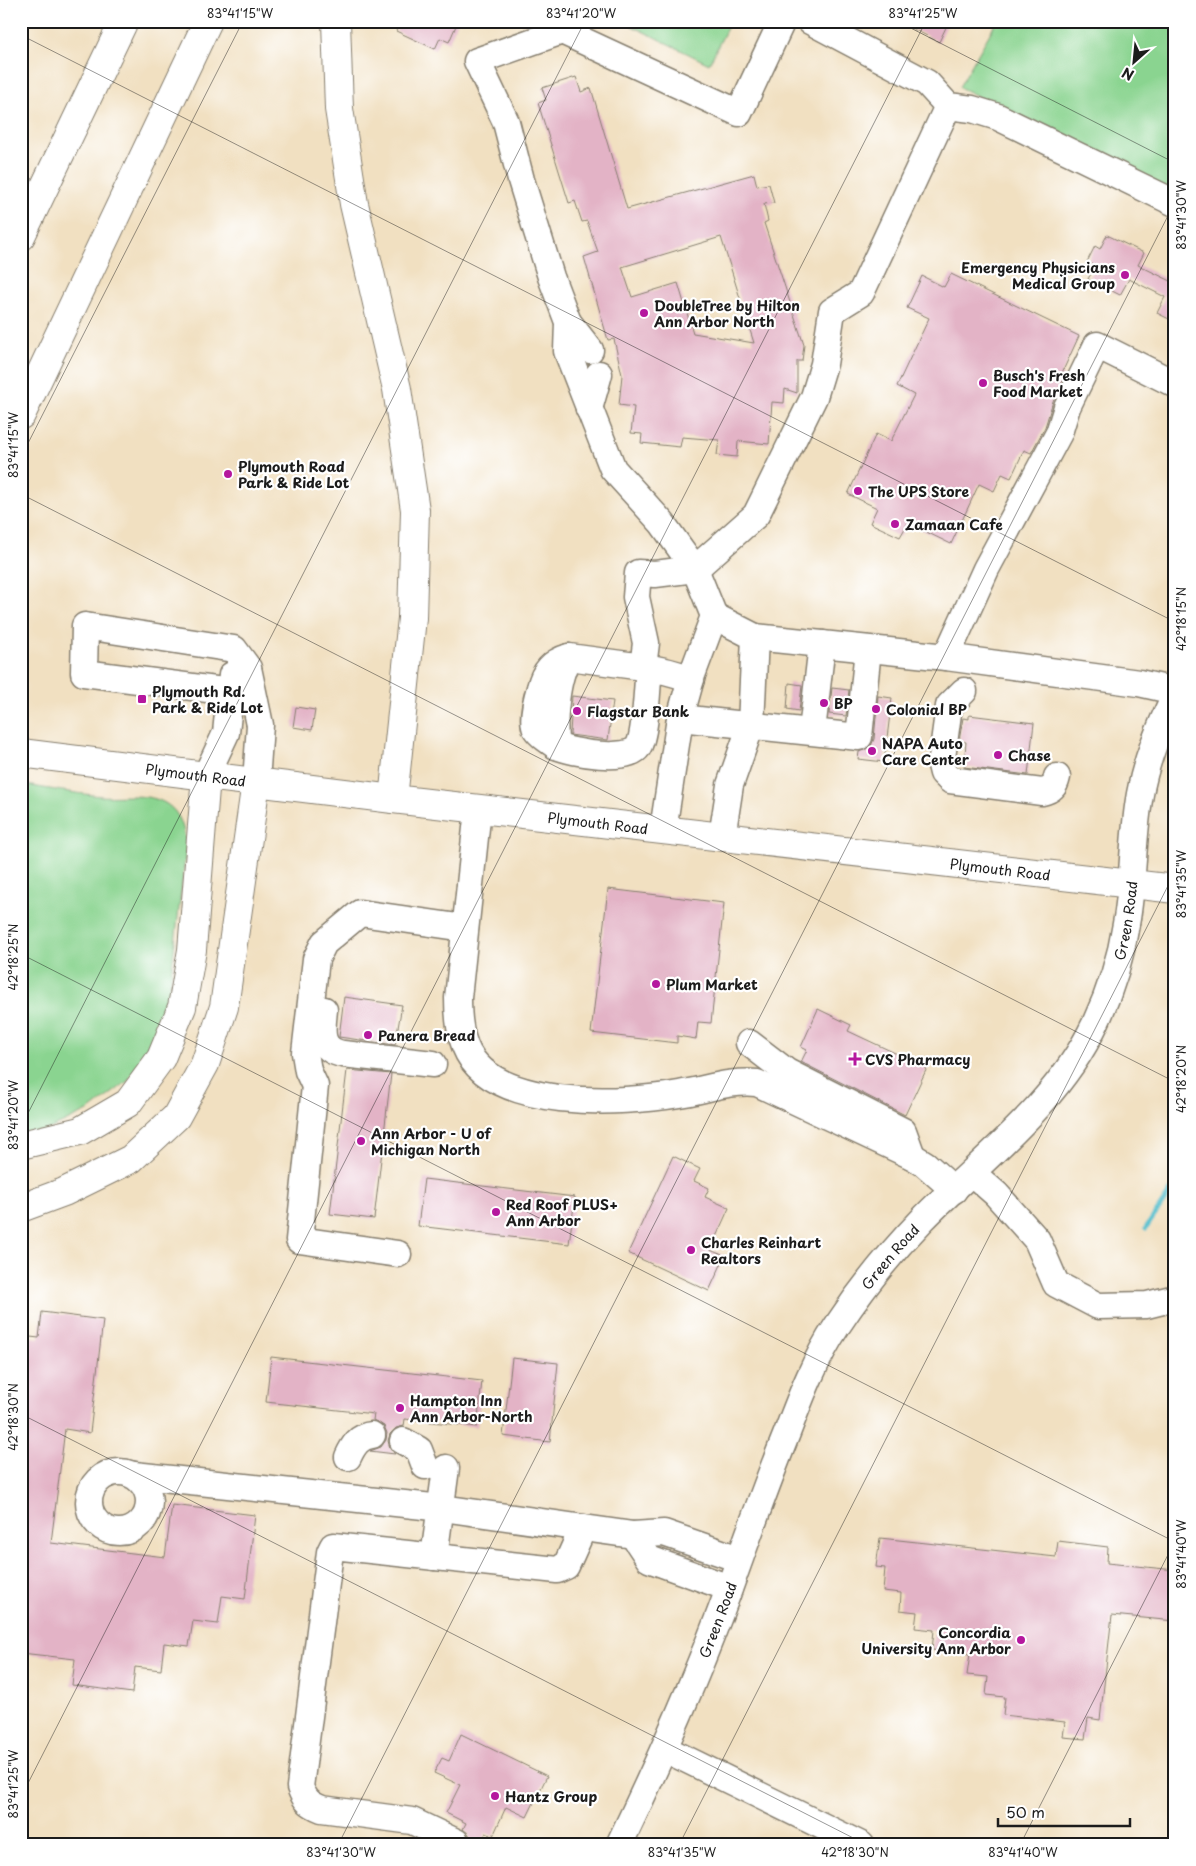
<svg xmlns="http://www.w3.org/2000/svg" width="1196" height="1866" viewBox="0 0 1196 1866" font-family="'Playpen Sans',sans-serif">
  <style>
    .green { fill: #8ad490; stroke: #537856 }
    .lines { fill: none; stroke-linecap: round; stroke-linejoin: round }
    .stream { stroke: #52becc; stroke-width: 5 }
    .building { fill: #e3b3c6; fill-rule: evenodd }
    .minor-casing { stroke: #867e6e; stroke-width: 29 }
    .major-casing { stroke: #867e6e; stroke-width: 30 }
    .highway-casing { stroke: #867e6e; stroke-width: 30 }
    .minor { stroke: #fff; stroke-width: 26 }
    .major { stroke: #fff; stroke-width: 28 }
    .highway { stroke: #fff; stroke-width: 28 }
    .ticks { fill: none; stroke: #1c1c1c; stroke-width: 1; stroke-opacity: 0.45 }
    .poi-dot { fill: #b5179e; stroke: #fff; stroke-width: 2 }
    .labels { text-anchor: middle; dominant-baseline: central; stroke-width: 4.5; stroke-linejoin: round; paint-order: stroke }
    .poi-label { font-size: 14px; font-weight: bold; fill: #1c1c1c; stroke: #fff; text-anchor: start }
    .street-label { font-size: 14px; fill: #1c1c1c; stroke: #fff }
    .neatline { fill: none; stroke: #1c1c1c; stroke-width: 2 }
    .ticks-label { font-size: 12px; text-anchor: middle; fill: #1c1c1c }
  </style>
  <rect width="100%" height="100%" fill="#fff"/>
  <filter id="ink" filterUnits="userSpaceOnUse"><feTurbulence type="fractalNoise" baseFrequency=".02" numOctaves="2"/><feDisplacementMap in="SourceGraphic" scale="10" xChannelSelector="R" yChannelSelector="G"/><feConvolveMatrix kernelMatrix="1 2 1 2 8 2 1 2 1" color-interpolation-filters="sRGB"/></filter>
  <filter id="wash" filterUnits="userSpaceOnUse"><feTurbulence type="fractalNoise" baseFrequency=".0096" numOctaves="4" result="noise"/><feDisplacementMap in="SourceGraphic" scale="20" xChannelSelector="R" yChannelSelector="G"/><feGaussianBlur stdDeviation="1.12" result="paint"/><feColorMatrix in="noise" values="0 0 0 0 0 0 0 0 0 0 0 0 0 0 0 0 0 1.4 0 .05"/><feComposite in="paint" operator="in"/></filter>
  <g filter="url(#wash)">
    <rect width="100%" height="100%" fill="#f1e0c1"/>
    <!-- green -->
    <g class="green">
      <path d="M632,21H724L729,24L709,64L630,25Z"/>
      <path d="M997,21H1175V193L959,87Z"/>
      <path d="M21,784C47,789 74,793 101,796C121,798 146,792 165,803C182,813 185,832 186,849L169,993L157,1029L128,1081L90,1110L37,1135H21Z"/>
    </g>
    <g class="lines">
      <!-- stream -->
      <path class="stream" d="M1146,1228L1175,1185"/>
    </g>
    <g id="blocks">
      <!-- building -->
      <g class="building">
        <path d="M401,21H458L449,42L440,38L435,49L396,31Z"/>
        <path d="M897,21H949L939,42Z"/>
        <path d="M576,77L581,92L591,88L627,209L754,174L757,186L769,184L774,203L764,204L768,221L764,223L804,345L802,361H797V393L785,389L784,403L772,402L769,444L738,441L737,457L717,455L719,440L682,437L680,447L641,443L642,434L631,433L634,407L619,405L622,375L614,339L608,340L584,257L598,252L587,221L582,222L575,201L569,203L538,103L546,100L542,88ZM721,237L754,343L693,333L678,283L632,297L622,267Z"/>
        <path d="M1107,235L1144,253L1138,265L1173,282L1175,277V322L1157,313L1165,297L1129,279L1120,295L1088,279L1095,266L1087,262L1095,246L1100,249Z"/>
        <path d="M951,274L1079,336L1061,375L1065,377L1053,401L1045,427L1031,453L1024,450L1011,478L1002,474L994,491L979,484L951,544L908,523L900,537L870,523L877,508L848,494L876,434L891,441L914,395L897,386L929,318L907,308L922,276L944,287Z"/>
        <path d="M789,683L802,685L799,711L787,709Z"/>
        <path d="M832,688L849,690L846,716L829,714Z"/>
        <path d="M572,696L613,701L608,740L570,735Z"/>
        <path d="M878,696L892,698L884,762L858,759L859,752L871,746L874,739Z"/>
        <path d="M296,707L315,710L312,730L293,727Z"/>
        <path d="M969,715L1034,723L1028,775L964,767L966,742L959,741L963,718L969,719Z"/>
        <path d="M608,889L724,903L711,1023L698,1022L696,1039L677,1036V1043L591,1033Z"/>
        <path d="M344,997L402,1005L395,1045L339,1037Z"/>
        <path d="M818,1009L851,1025L848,1031L927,1068L905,1115L801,1062L807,1050L801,1047Z"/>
        <path d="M347,1070L391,1074L374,1219L330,1214Z"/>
        <path d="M673,1156L700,1169L694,1181L709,1188L705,1197L729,1208L710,1250L725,1256L709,1291L628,1253Z"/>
        <path d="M424,1179L575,1197L569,1244L418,1226Z"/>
        <path d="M42,1312L103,1320L90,1433L65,1429L51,1543L165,1557L172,1505L255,1515L245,1599L222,1596L218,1624L193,1621L189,1646L164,1643L161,1670L135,1667L132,1693L72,1685L75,1659L21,1653V1336L39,1338Z"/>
        <path d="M271,1357L482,1381L477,1427L405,1419L404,1426L396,1428L390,1434L388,1441L390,1448L395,1454L370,1451L381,1447L386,1440L387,1433L384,1426L373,1420L374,1414L266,1402Z"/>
        <path d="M512,1358L558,1363L550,1442L503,1436Z"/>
        <path d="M880,1538L1056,1557L1058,1541L1108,1547L1107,1563L1175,1570V1621L1112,1615L1100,1720L1088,1718L1085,1739L1063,1737L1065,1722L1003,1715L1005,1697L986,1695L988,1677L967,1675L970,1654L932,1650L934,1630L915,1628L917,1612L900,1610L901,1593L883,1591L885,1568L876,1567Z"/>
        <path d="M461,1734L547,1776L527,1817L506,1807L493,1836L486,1833L480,1845H470L469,1834L463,1829L466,1823L446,1813L460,1785L434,1773L442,1758L449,1761Z"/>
      </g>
    </g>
  </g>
  <g filter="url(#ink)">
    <use href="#blocks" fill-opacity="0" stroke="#867e6e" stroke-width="1"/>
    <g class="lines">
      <!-- minor casing -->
      <g class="minor-casing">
        <g id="minor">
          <path d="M567,21L562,31L477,61L506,122L521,180L551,277L568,322L567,351L613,469L662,523L695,569L714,616L692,675L680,718L663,830"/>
          <path d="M810,21L927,83L948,106L972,109L998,117L1175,203"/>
          <path d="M562,31L739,113L782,21"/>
          <path d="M568,322L590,350"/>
          <path d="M589,409L599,374"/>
          <path d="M714,616L755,637L751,725L730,785L722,837"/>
          <path d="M755,637L946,657L1139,683L1175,691"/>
          <path d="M946,657L986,569L1059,433L1067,407L1097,345L1175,384"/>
          <path d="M643,667L646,643L636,597L638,573L655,574L695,569L756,515L814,397L824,364L832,311L861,293L948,106"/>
          <path d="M649,668C647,684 646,735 638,747C628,762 572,753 557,746C551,743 540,735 536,729C531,719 537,698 540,688C544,671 552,662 569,657L643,667C660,669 675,673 691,679"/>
          <path d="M964,691L949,706L941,765L943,773L950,780L1042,792C1052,790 1055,786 1057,777"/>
          <path d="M231,692L84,673L85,626L234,649L248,668L260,725L256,782"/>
          <path d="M680,718L859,737L868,649"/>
          <path d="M812,731L822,644"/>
          <path d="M556,746C552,724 556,676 569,657"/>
          <path d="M206,776L226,733L232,675"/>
          <path d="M478,809L458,998C458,1014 459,1031 465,1046C490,1111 623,1104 679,1094C705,1090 731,1080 757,1083L912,1156L925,1164L954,1190"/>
          <path d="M324,1010C322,1030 318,1050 343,1054L433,1064"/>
          <path d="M749,1043L787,1072L903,1131L912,1156"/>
          <path d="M972,1173L996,1194L1037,1240L1056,1284L1098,1306L1147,1305L1175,1298"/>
          <path d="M398,1254L299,1240L315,1086L308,1071L305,1053L316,959L324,943L360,913L465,928"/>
          <path d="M403,1441L419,1450L425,1466"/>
          <path d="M348,1457C353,1446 359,1436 372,1435"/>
          <circle cx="119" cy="1502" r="30"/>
          <path d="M134,1475L442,1508L633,1535L664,1533L739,1559"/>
          <path d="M633,1535L649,1559L729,1588"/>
          <path d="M434,1557L446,1468"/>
          <path d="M665,1749L861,1845"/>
          <path d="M456,1842L412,1821L322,1809C309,1804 305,1800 300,1787L330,1552L333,1546L557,1570L566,1566L583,1528"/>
          <path id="s1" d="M619,1845C659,1762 696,1679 728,1592C747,1539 766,1485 787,1433C801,1396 815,1359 837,1326C862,1288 891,1252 923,1219C984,1157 1057,1104 1095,1024C1109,994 1121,957 1126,924C1134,881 1132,837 1140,794C1146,759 1160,727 1175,695"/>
        </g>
      </g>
      <!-- major casing -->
      <g class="major-casing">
        <g id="major">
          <path id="s2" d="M21,753L393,799L1175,889"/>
        </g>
      </g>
      <!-- highway casing -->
      <g class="highway-casing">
        <g id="highway">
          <path d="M336,21L339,109L354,204L397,389L415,510L412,618L393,799"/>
          <path d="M21,236L124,21"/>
          <path d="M21,415L208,21"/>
          <path d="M21,1145L80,1131L128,1103L161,1058L182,1007L192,950L206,776"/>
          <path d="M21,1208L64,1192L131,1159L176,1117L205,1064L224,1007L256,782"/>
        </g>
      </g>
      <!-- minor -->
      <use href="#minor" class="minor"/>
      <!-- major -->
      <use href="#major" class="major"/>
      <!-- highway -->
      <use href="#highway" class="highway"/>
    </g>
  </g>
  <!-- ticks -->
  <path class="ticks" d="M897,21L1175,163M21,35L1175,622M21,457L243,21M21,494L1175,1082M21,954L1175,1542M21,1127L585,21M21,1414L867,1845M21,1797L926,21M338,1845L1175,202M679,1845L1175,872M1020,1845L1175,1541"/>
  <!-- markers -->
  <g class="poi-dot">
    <circle cx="1125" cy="275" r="5"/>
    <circle cx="644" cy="313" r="5"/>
    <circle cx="983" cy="383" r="5"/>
    <circle cx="228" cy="474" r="5"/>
    <circle cx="858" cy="491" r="5"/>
    <circle cx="895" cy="524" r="5"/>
    <rect x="137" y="694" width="10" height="10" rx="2.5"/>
    <circle cx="824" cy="703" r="5"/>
    <circle cx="876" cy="709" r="5"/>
    <circle cx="577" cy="711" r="5"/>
    <circle cx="872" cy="751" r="5"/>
    <circle cx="998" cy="755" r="5"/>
    <circle cx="656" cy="984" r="5"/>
    <circle cx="368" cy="1035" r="5"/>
    <path d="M852.5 1051.5h5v5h5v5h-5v5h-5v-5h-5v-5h5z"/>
    <circle cx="361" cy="1141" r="5"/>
    <circle cx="496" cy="1212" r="5"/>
    <circle cx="691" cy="1250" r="5"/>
    <circle cx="400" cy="1408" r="5"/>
    <circle cx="1021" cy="1640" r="5"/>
    <circle cx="495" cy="1796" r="5"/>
  </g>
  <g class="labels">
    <!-- poi labels -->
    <g class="poi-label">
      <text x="1115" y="267" text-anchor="end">Emergency Physicians<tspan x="1115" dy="16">Medical Group</tspan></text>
      <text x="654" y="305">DoubleTree by Hilton<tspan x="654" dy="16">Ann Arbor North</tspan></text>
      <text x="993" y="375">Busch's Fresh<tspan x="993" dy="16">Food Market</tspan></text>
      <text x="238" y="466">Plymouth Road<tspan x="238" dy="16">Park &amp; Ride Lot</tspan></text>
      <text x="868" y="491">The UPS Store</text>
      <text x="905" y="524">Zamaan Cafe</text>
      <text x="152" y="691">Plymouth Rd.<tspan x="152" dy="16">Park &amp; Ride Lot</tspan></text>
      <text x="834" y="703">BP</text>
      <text x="886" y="709">Colonial BP</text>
      <text x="587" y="711">Flagstar Bank</text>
      <text x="882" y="743">NAPA Auto<tspan x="882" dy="16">Care Center</tspan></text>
      <text x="1008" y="755">Chase</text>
      <text x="666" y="984">Plum Market</text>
      <text x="378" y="1035">Panera Bread</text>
      <text x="865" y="1059">CVS Pharmacy</text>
      <text x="371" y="1133">Ann Arbor - U of<tspan x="371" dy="16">Michigan North</tspan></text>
      <text x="506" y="1204">Red Roof PLUS+<tspan x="506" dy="16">Ann Arbor</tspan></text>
      <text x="701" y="1242">Charles Reinhart<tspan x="701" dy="16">Realtors</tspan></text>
      <text x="410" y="1400">Hampton Inn<tspan x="410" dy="16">Ann Arbor-North</tspan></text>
      <text x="1011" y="1632" text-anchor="end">Concordia<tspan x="1011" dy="16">University Ann Arbor</tspan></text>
      <text x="505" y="1796">Hantz Group</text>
    </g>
    <!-- street labels -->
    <g class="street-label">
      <text stroke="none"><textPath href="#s2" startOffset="176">Plymouth Road</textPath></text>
      <text stroke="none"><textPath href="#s2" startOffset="581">Plymouth Road</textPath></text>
      <text stroke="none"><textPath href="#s2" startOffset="986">Plymouth Road</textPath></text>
      <text stroke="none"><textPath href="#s1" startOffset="1071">Green Road</textPath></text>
      <text stroke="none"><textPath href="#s1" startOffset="651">Green Road</textPath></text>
      <text stroke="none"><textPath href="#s1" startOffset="246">Green Road</textPath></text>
    </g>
  </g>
  <!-- margin -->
  <rect width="1196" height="1866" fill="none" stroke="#fff" stroke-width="55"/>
  <!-- north arrow -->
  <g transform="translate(1134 62) rotate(207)" stroke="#ffffff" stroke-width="4" paint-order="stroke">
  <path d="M0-4L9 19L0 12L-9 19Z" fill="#1c1c1c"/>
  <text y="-8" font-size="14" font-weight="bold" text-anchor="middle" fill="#1c1c1c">N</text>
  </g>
  <!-- scale -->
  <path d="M998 1818v8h132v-8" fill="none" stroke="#1c1c1c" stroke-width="2.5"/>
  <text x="1006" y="1818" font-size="15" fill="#1c1c1c" stroke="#ffffff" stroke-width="4" paint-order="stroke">50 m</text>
  <rect x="28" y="28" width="1140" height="1810" class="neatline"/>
  <g class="ticks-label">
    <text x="240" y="18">83°41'15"W</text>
    <text x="581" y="18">83°41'20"W</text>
    <text x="923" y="18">83°41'25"W</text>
    <text transform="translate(1182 215) rotate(-90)" y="4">83°41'30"W</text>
    <text transform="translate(14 445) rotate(-90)" y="4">83°41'15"W</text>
    <text transform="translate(1182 619) rotate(-90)" y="4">42°18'15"N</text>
    <text transform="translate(1182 884) rotate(-90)" y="4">83°41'35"W</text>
    <text transform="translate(14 957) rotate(-90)" y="4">42°18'25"N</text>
    <text transform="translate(1182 1079) rotate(-90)" y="4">42°18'20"N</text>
    <text transform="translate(14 1115) rotate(-90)" y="4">83°41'20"W</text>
    <text transform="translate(14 1417) rotate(-90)" y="4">42°18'30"N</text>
    <text transform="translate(1182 1554) rotate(-90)" y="4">83°41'40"W</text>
    <text transform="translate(14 1784) rotate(-90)" y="4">83°41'25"W</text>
    <text x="341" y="1857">83°41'30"W</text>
    <text x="682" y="1857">83°41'35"W</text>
    <text x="855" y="1857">42°18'30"N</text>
    <text x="1023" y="1857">83°41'40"W</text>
  </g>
</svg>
